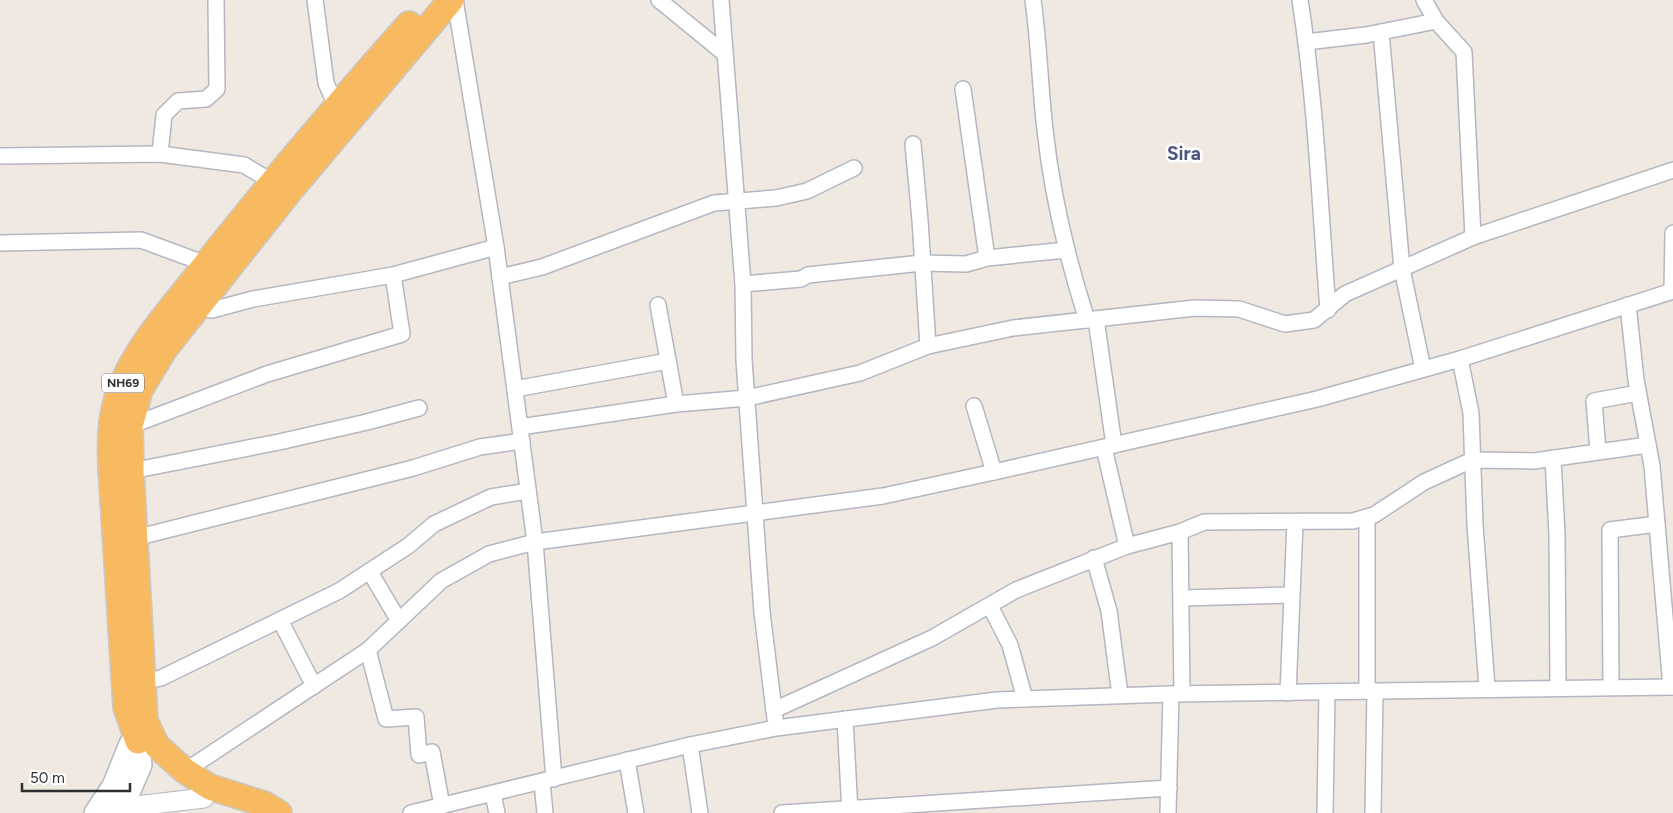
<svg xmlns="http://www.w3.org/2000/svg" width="1673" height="813" viewBox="0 0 1673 813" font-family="Figtree,sans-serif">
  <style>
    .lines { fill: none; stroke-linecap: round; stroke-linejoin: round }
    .minor-casing { stroke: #b4b7c1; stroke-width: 18 }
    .tertiary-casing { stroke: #b4b7c1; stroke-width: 21 }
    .secondary-casing { stroke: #b4b7c1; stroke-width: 24 }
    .trunk-casing { stroke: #c9c9c9; stroke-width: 28 }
    .minor { stroke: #fff; stroke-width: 15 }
    .tertiary { stroke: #fff; stroke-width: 19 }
    .secondary { stroke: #fff; stroke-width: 21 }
    .trunk { stroke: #f8ba60; stroke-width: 25 }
    .labels { text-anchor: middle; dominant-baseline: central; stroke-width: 5; stroke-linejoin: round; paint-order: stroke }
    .shield { fill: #fff; stroke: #6d6d6d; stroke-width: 1 }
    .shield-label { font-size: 12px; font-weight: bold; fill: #2e2e2e }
    .district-label { font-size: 19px; font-weight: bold; fill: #4d5680; stroke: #fff }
  </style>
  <rect width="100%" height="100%" fill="#efe9e1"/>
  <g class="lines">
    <!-- minor casing -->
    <g class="minor-casing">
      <g id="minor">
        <path d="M315,0L326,83L336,106"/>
        <path d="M455,0L496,247L535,542L554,779"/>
        <path d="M659,0L725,54"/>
        <path d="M721,0L743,284L744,360L762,612L775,719"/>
        <path d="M1033,0C1039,43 1040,86 1045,130C1052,194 1067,258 1087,320"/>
        <path d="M1300,0C1316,102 1320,206 1328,310"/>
        <path d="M1424,0L1436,21"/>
        <path d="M1381,32L1402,269L1423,369"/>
        <path d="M1306,42L1366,35L1436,21L1464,52L1473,237"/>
        <path d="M963,89L987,258"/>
        <path d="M913,144L920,220L928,346"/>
        <path d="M160,154L164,115L178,101L206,99L217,89L216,0"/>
        <path d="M0,156L160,154L244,165L272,182"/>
        <path d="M0,243L141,240L206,264"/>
        <path d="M500,277L542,267L714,203L776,198L807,191L854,168"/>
        <path d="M743,284L801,279L808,275L922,263L966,264L987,258L1066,250"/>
        <path d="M1672,291L1673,233"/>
        <path d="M658,305L676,404"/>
        <path d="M1628,305L1636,380L1652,466L1671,687"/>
        <path d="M198,308L212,310L253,299L393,275L496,247"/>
        <path d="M1096,319L1114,445"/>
        <path d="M1460,359L1471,413L1475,525L1487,688"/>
        <path d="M515,389L668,361"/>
        <path d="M974,406L994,472"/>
        <path d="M130,426L267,374L402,334L393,275"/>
        <path d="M520,427L676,404L747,398L860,373L928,346L1013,328L1195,308L1239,309L1285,324L1314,320L1345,294L1473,237L1673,170"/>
        <path d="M1104,448L1127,546"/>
        <path d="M1598,451L1594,401L1638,393"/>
        <path d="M1553,458L1557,535L1558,687"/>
        <path d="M131,471L279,442L367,422L419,408"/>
        <path d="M1367,517V691"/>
        <path d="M1180,532L1182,694"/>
        <path d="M135,538L413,468L480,447L522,441"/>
        <path d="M1094,558L1109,611L1120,695"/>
        <path d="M370,572L399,621"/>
        <path d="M1182,598L1291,595"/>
        <path d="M990,606L1010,645L1025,699"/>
        <path d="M280,620L314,686"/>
        <path d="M368,650L386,719L416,717L419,755L432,752L442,806"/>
        <path d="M142,682L161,678L339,591L408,546L434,524L491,497L528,491"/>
        <path d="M1611,686L1610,530L1657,524"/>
        <path d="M1288,693L1295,523"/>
        <path d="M774,710L932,638L1016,590L1127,546L1180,532L1204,522L1353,521L1374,515L1424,482L1472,460L1534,461L1648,445"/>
        <path d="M845,719L850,813"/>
        <path d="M690,745L700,813"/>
        <path d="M627,760L636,813"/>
        <path d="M185,771L368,650L441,581L489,554L535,542L883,496L994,472L1317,399L1460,359L1673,291"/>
        <path d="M542,782L545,813"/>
        <path d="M493,794L497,813"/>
        <path d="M411,813L690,745L776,728L997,700L1171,694L1673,687"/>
        <path d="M782,813L1169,788"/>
        <path d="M1168,813L1171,694"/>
        <path d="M1325,813L1327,692"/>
        <path d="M1373,813L1375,691"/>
      </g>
    </g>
    <!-- tertiary casing -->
    <g class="tertiary-casing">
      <path id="tertiary" d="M119,808L204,798"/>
    </g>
    <!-- secondary casing -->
    <g class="secondary-casing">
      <path id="secondary" d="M95,813L113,786L130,744L138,741L141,765L128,795L116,813"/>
    </g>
    <!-- trunk casing -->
    <g class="trunk-casing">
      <g id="trunk">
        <path d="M138,741L126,707L111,468C110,441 110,416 120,390C134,350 170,310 196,277C264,190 336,106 409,24"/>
        <path d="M279,813L264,804L210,787L185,771L157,746L145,721L131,471L130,426L140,390L164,350L289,192L451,0"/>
      </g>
    </g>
    <!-- minor -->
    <use href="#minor" class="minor"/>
    <!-- tertiary -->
    <use href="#tertiary" class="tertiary"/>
    <!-- secondary -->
    <use href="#secondary" class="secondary"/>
    <!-- trunk -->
    <use href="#trunk" class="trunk"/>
  </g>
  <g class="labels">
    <!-- shield labels -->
    <rect class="shield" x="102" y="373.5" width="42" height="19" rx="4"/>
    <g class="shield-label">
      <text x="123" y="383">NH69</text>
    </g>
    <!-- district labels -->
    <g class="district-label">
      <text x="1184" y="153">Sira</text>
    </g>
  </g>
  <!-- scale -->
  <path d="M22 783v8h108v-8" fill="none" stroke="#2e2e2e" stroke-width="2.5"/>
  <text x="30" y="783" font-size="15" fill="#2e2e2e" stroke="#ffffff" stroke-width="4" paint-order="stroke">50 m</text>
</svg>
